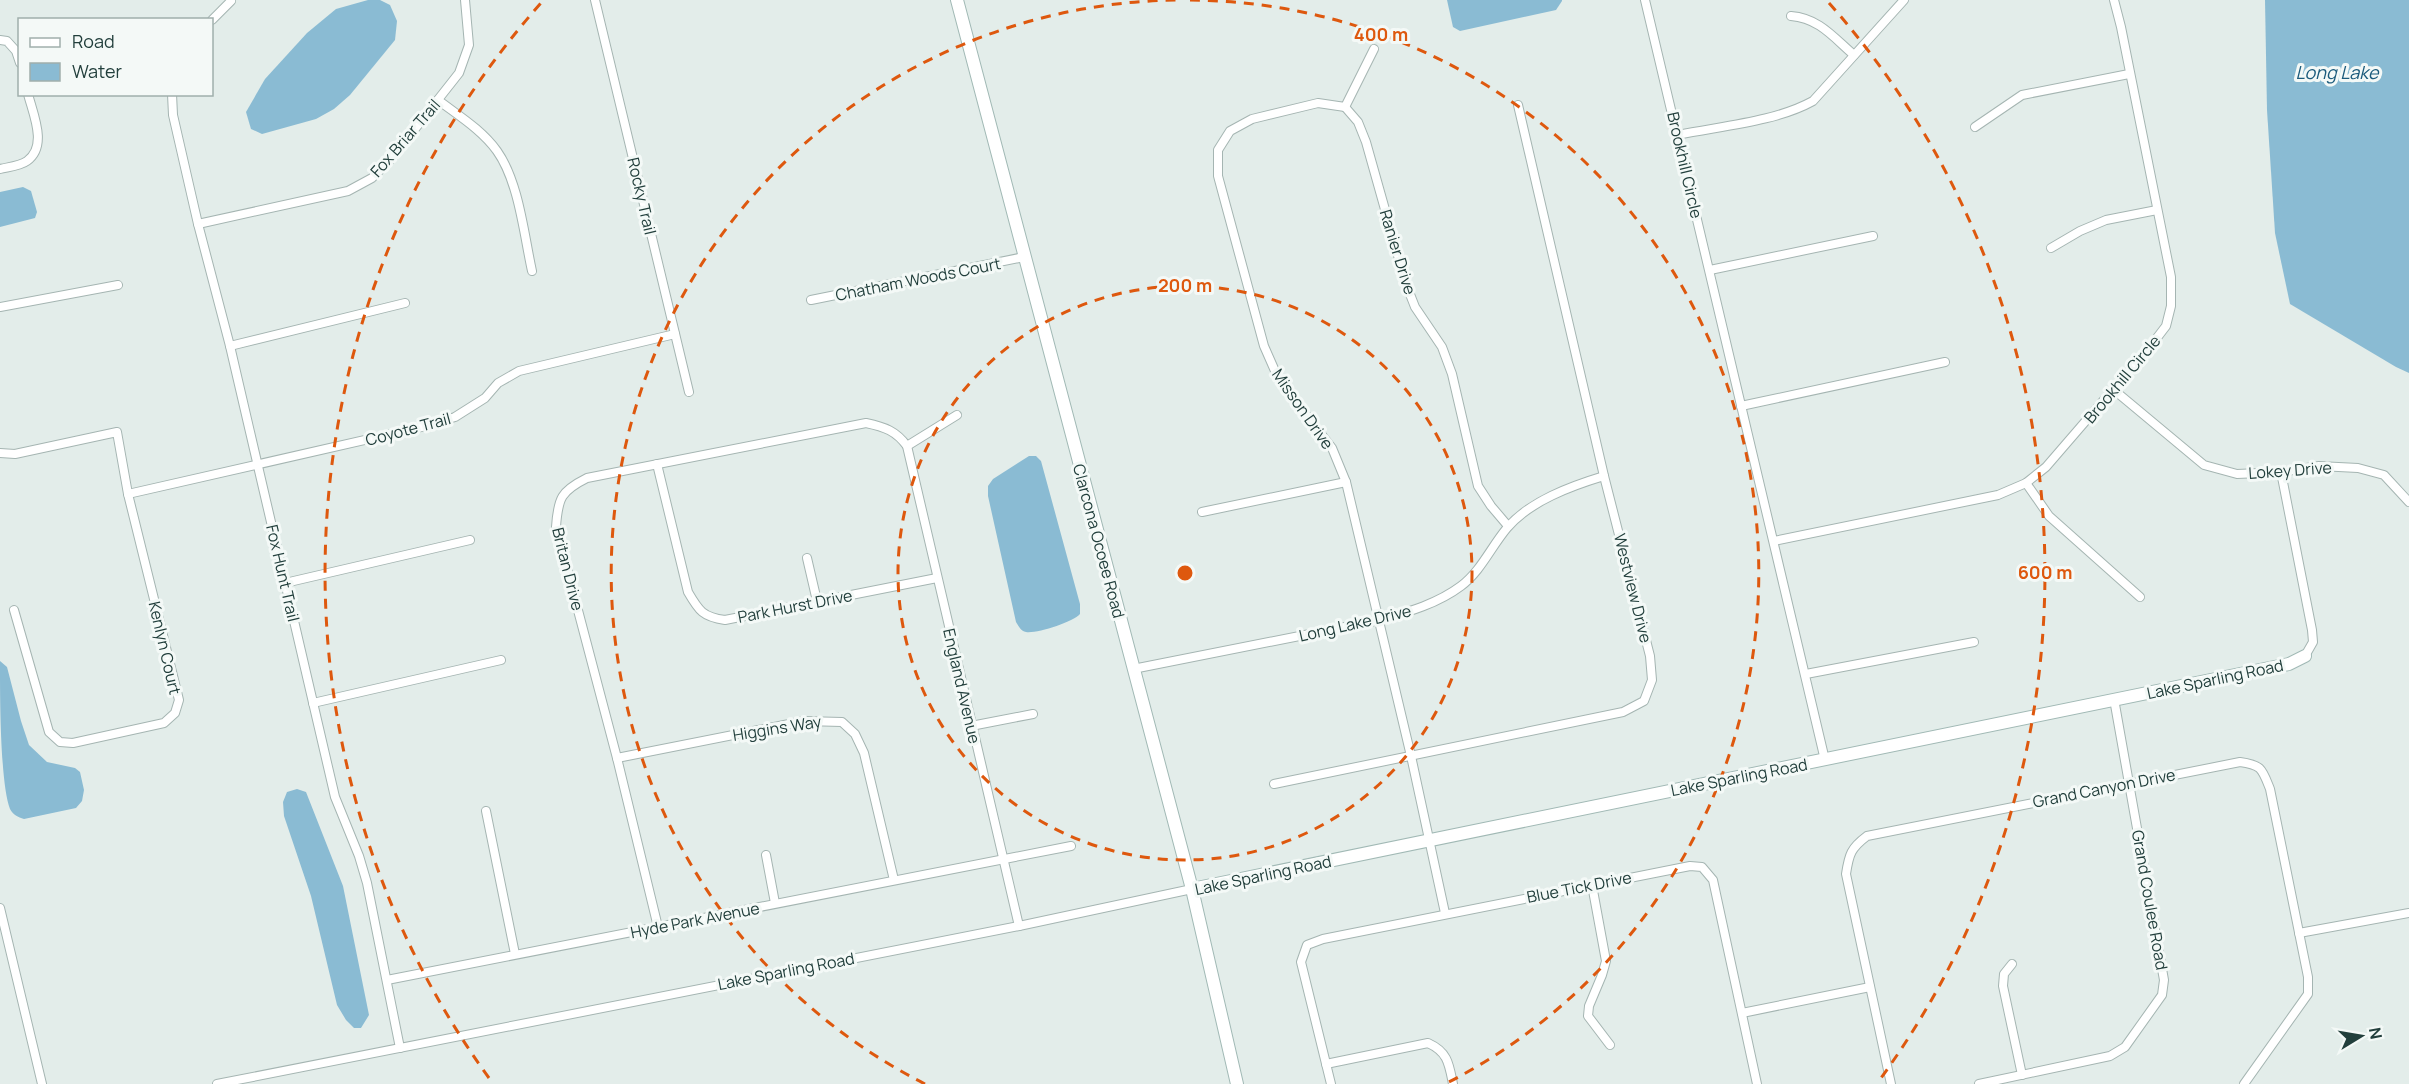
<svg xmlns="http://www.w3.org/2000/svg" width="2409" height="1084" viewBox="0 0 2409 1084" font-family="Manrope,sans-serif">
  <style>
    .water { fill: #8abbd3 }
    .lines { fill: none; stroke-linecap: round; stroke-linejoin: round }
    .street-casing { stroke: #a5b5b2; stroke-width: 10 }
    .secondary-casing { stroke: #a1b9b5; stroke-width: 14 }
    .street { stroke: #fff; stroke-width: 8 }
    .secondary { stroke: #fff; stroke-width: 12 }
    .ring { fill: none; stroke: #de580e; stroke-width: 3; stroke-dasharray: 10 8 }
    .labels { text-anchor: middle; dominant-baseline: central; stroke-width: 6; stroke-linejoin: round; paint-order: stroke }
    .street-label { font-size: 16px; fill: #223f3c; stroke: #f4f9f7 }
    .water-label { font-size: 18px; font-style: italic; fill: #1b5b7c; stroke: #f4f9f7 }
    .centre { fill: #de580e; stroke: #f4f9f7; stroke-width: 3 }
    .ring-label { font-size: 18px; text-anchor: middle; font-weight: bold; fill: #de580e; stroke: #f4f9f7; stroke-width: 6; stroke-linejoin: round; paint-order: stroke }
  </style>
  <rect width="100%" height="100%" fill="#e3edea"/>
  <!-- water -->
  <g class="water">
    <path d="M368,0H380L390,5L397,21L395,40L350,95L334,109L316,119L262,134L251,129L246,112L265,79L307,33L336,9Z"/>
    <path d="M1447,0H1562V1L1556,10L1460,31L1453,27Z"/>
    <path d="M2265,0H2409V373L2396,367L2290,304L2275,233L2267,110Z"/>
    <path d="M23,187L31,191L37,212L35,218L0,227V192Z"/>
    <path d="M1029,456H1036L1041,461L1080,604V614C1073,622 1036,634 1026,632C1021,631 1019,627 1016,622L988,496V486L993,479Z"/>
    <path d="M0,661L7,667L21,721L29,745L47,762L75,768L80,772L84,790L82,801L76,808L24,819C18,817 13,815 10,809C0,783 0,694 0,661Z"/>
    <path d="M297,789L306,792L343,886L369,1015L361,1028H354L346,1020L337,1005L311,896L284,816L283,802L287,792Z"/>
  </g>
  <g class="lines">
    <!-- street casing -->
    <g class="street-casing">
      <g id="street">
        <path d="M595,0L689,392"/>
        <path d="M1645,0L1825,760"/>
        <path d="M1791,16C1819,18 1834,38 1854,55"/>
        <path d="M212,20L231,1"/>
        <path d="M0,40L7,41L16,51L20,63"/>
        <path d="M172,94L173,115L198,224L230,346L335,797L359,856L367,883L400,1048"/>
        <path d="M438,100C459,116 482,130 497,151C519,182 524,235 532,271"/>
        <path d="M1345,107L1318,103L1252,119L1230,131L1218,150V176L1264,346L1279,380L1332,448L1346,482L1411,756L1445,913"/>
        <path d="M1345,107L1358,122L1366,142L1406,284L1415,307L1442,347L1452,374L1478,486L1491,506L1508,526"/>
        <path d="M1345,107L1374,49"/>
        <path d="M1975,127L2022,95L2129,74"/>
        <path d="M1678,135C1721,126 1775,122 1813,101L1904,0"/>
        <path d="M0,169C8,167 20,166 27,161C48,146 33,114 28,94"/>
        <path d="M198,224L348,191L372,178L392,158L459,73L469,45L465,0"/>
        <path d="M2051,248L2080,231L2106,220L2157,210"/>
        <path d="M1710,270L1873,236"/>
        <path d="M811,300L1024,257"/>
        <path d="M0,307L118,285"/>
        <path d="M230,346L405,303"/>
        <path d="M2114,390L2204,465L2237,474L2281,472L2319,466L2358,468L2384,475L2409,502"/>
        <path d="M1741,406L1945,362"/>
        <path d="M907,446L957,415"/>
        <path d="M0,453L15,454L117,432L128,494L179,700L175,713L164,723L73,743L60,742L49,732L14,610"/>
        <path d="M657,464L688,592C699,611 703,617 725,620L937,578"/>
        <path d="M2281,472L2312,630L2313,642L2305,656"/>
        <path d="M2026,483L2049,516L2140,597"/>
        <path d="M128,494L426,426L455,417L485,398L498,383L519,371L675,334"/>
        <path d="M1202,512L1346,482"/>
        <path d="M1774,541L1998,495L2026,483L2046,467L2153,343L2166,326L2171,306V277L2121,27L2114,0"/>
        <path d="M807,558L817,601"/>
        <path d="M285,583L470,540"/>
        <path d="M1133,669L1380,620C1408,612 1437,604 1461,586C1481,571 1491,547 1507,528C1530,501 1571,486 1604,476"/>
        <path d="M1806,674L1974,642"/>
        <path d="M313,703L501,660"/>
        <path d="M971,726L1033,714"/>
        <path d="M617,758L804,721L842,722L855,734L864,753L894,880"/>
        <path d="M1274,784L1623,712L1644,701L1652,680L1650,656L1604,476L1518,105"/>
        <path d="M486,811L515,954"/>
        <path d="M766,855L775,903"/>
        <path d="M1592,885L1606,961L1602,975L1589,1006L1588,1016L1610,1045"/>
        <path d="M0,908L42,1084"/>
        <path d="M658,927L617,758L556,527C558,498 561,491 587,478L866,423C885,427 896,431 907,446L1019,926"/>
        <path d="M2299,933L2409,913"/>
        <path d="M2012,964L2004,974L2003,986L2022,1075"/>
        <path d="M387,980L1071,846"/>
        <path d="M1742,1013L1870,987"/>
        <path d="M1326,1064L1428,1043C1448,1052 1449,1064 1453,1084"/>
        <path d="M217,1084L1019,926L1192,889"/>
        <path d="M1331,1084L1301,962L1307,945L1323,939L1690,866L1702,867L1713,880L1757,1084"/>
        <path d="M1891,1084L1846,874C1849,854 1851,848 1867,836L2240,762C2262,765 2262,769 2270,789L2308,977V994L2244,1084"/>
        <path d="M1979,1084L2110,1056L2125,1047L2162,995L2164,980L2114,699"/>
      </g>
    </g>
    <!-- secondary casing -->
    <g class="secondary-casing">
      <g id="secondary">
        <path d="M957,0L1192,889L1237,1084"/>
        <path d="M1192,889L2289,664L2305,656"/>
      </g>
    </g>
    <!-- street -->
    <use href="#street" class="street"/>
    <!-- secondary -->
    <use href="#secondary" class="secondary"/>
  </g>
  <!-- distance rings -->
  <g class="ring">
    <circle cx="1185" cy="573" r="287"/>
    <path d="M925 1084A573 573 0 0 1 1180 0M1190 0A573 573 0 0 1 1445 1084"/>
    <path d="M489 1078A860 860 0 0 1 541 3M1829 3A860 860 0 0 1 1881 1078"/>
  </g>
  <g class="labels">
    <!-- street labels -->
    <g class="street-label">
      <text transform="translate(405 138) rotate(-49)">Fox Briar Trail</text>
      <text transform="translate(1685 165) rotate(77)">Brookhill Circle</text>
      <text transform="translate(642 196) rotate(77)">Rocky Trail</text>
      <text transform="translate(1398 252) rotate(73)">Ranier Drive</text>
      <text transform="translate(918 279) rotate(-11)">Chatham Woods Court</text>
      <text transform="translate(2122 379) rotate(-50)">Brookhill Circle</text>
      <text transform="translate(1303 409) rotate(55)">Misson Drive</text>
      <text transform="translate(408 429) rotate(-15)">Coyote Trail</text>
      <text transform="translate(2290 470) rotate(-4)">Lokey Drive</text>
      <text transform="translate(1099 541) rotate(75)">Clarcona Ocoee Road</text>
      <text transform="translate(568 569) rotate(76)">Britan Drive</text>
      <text transform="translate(283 573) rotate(77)">Fox Hunt Trail</text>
      <text transform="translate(1633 588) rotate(76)">Westview Drive</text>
      <text transform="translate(795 606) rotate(-11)">Park Hurst Drive</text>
      <text transform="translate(1355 623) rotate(-13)">Long Lake Drive</text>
      <text transform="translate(165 648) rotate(77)">Kenlyn Court</text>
      <text transform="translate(2215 679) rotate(-12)">Lake Sparling Road</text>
      <text transform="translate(962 686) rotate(77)">England Avenue</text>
      <text transform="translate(777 728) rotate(-9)">Higgins Way</text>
      <text transform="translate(1739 777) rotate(-11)">Lake Sparling Road</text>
      <text transform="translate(2104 788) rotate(-11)">Grand Canyon Drive</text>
      <text transform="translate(1263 875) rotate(-12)">Lake Sparling Road</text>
      <text transform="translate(1579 887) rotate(-11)">Blue Tick Drive</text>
      <text transform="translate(2150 900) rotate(80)">Grand Coulee Road</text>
      <text transform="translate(695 920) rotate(-11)">Hyde Park Avenue</text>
      <text transform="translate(786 971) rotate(-11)">Lake Sparling Road</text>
    </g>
    <!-- water labels -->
    <g class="water-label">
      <text x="2337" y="72">Long Lake</text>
    </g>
  </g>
  <circle cx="1185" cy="573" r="9" class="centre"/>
  <g class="ring-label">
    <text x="1381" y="41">400 m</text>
    <text x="1185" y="292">200 m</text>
    <text x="2045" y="579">600 m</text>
  </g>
  <!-- legend -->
  <rect x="18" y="18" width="195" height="78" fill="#f4f9f7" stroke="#a0afac" stroke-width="1.5"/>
  <rect x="30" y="38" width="30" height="9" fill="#ffffff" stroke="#a0afac" stroke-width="1.5"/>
  <text x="72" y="48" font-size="18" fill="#223f3c">Road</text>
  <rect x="30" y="63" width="30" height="18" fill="#8abbd3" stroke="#a0afac" stroke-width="1.5"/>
  <text x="72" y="78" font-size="18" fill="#223f3c">Water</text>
  <!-- north arrow -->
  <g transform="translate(2361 1036) rotate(79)" stroke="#f4f9f7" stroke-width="4.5" paint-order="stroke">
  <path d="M0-4.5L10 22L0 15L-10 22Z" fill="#223f3c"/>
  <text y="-9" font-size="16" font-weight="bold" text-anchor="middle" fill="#223f3c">N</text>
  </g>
</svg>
